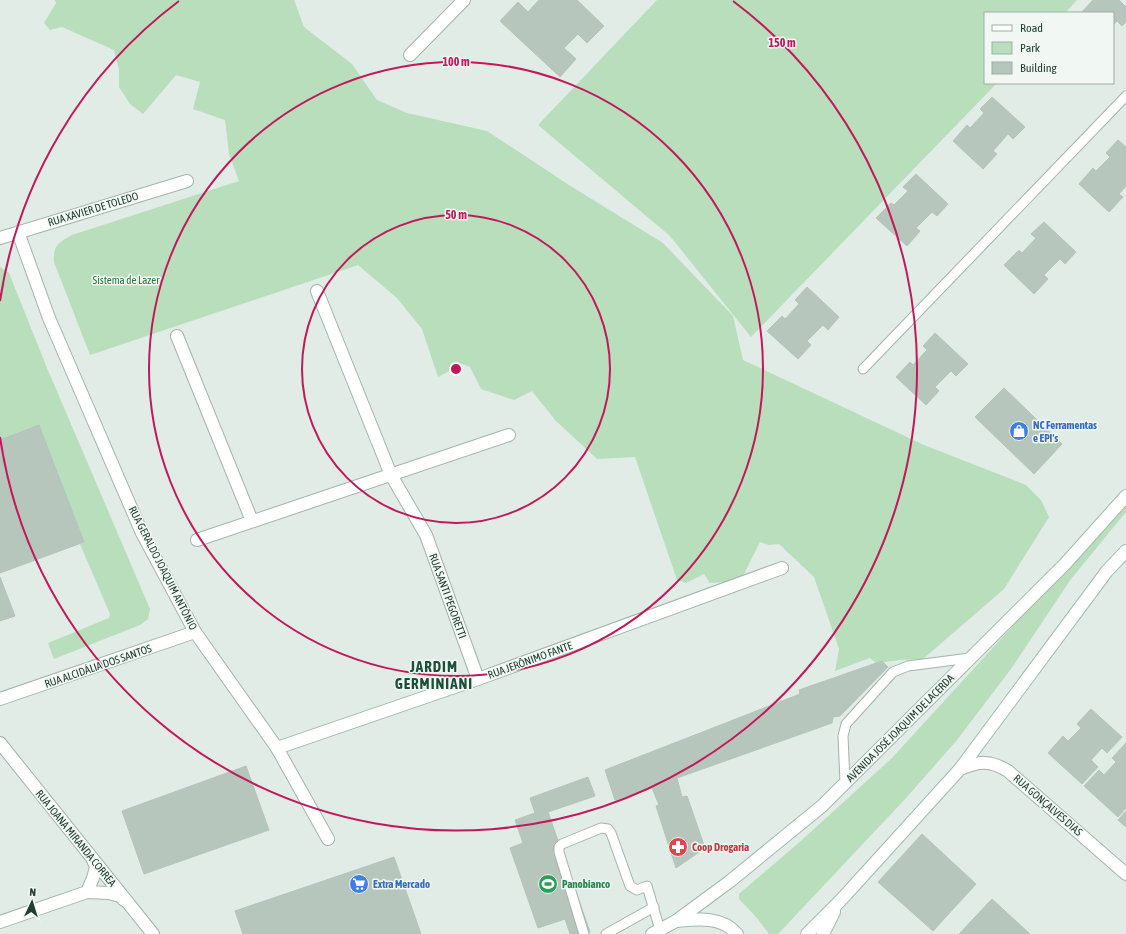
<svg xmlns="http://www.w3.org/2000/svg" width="1126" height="934" viewBox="0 0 1126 934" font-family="'Asap Condensed',sans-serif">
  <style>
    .green { fill: #b8debc }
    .building { fill: #b6c6bd; stroke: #b3c5ba }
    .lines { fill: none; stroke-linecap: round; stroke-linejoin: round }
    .service-casing { stroke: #a3b4ab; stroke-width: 11 }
    .minor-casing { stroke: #a3b4ab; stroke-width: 14 }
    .secondary-casing { stroke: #a1bbae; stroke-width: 14 }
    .service { stroke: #fff; stroke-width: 9 }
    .minor { stroke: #fff; stroke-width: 12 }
    .secondary { stroke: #fff; stroke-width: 12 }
    .ring { fill: none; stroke: #c2185b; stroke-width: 2 }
    .labels { text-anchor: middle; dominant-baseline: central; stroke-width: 3; stroke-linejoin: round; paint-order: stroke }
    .street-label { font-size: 11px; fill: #203d30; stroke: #f1f8f3 }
    .park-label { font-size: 11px; fill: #2a743a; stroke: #f1f8f3 }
    .shop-label { font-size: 11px; font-weight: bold; fill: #366cbe; stroke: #f1f8f3; text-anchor: start }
    .health-label { font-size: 11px; font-weight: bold; fill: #be3a42; stroke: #f1f8f3; text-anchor: start }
    .leisure-label { font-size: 11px; font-weight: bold; fill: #27864d; stroke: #f1f8f3; text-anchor: start }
    .district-label { font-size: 15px; font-weight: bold; letter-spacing: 1px; fill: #1c4f3a; stroke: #f1f8f3 }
    .centre { fill: #c2185b; stroke: #f1f8f3; stroke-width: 2 }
    .ring-label { font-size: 12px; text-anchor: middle; font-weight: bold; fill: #c2185b; stroke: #f1f8f3; stroke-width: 3; stroke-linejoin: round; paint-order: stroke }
  </style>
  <rect width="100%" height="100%" fill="#e0ece5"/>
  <!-- green -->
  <g class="green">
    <path d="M55,0H294L304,27L352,64L377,100L407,113L487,131L569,185L663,243L733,316L743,360L924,445L1026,485L1041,500L1049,517L1004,589L923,659L900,660L876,663L870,658L835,671L839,649L814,577L779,544L769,545L760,542L742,578L725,582L710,583L704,574L686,583L677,580L635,457L597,459L556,421L532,391L514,400L481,389L470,367L463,364L438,377L422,329L397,298L358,265L90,355L54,262C53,245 58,243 72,235L239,181L229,154L225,120L193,109L200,82L176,75L143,114L130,104L119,87V69L114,50L62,27L50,30L44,23L56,3Z"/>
    <path d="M657,0H1077L1065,13H985V83H997L751,337L670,236L538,125Z"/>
    <path d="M0,267L9,273L47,368L150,609L148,619L140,625L54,659L48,643L109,618L110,614L80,544L84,542L39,425L0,440Z"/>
    <path d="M1126,502V512L1071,579L1011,669L957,740L907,797L778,934H769L757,918L739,899V894L802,840L892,758Z"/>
  </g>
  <!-- building -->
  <g class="building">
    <path d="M539,0H577L604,26L587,43L578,34L564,48L576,59L560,77L500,21L518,2L528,12Z"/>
    <path d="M1093,0H1119L1126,7V22L1122,26L1117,21L1113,25V13H1081Z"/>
    <path d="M992,97L1025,127L1013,139L1008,134L993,151L997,154L983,169L953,141L967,125L970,128L984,113L980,109Z"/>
    <path d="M1118,140L1126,147V186L1119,194L1123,197L1109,212L1079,184L1093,168L1096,171L1110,157L1106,153Z"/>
    <path d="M916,174L948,204L937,216L932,212L916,228L920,231L907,246L876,218L891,203L894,205L908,191L903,187Z"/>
    <path d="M1044,222L1076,252L1065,264L1060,259L1044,275L1048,279L1034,294L1004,265L1019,250L1022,253L1036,238L1031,234Z"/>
    <path d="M807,287L839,317L828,330L823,325L807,341L811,345L798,359L767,331L782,316L785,319L799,304L795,300Z"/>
    <path d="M935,333L968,364L956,376L951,371L935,387L939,391L926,405L896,377L910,362L913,365L927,350L923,346Z"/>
    <path d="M1004,388L1062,444L1034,474L975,417Z"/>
    <path d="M39,425L84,542L0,573V440Z"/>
    <path d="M0,577L15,616L0,621Z"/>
    <path d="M882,661L888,667L840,716L833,717L832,723L677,778L682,797L687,796L705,848L676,868L656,806L659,805L652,788L615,800L605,770L800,694L799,690Z"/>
    <path d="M1091,709L1122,737L1107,753L1102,748L1091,760L1098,767L1082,784L1048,753L1063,736L1068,741L1081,728L1077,724Z"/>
    <path d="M1126,743V808L1118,817L1084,786L1099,770L1104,775L1116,762L1112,758Z"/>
    <path d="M246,766L269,830L144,874L122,811Z"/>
    <path d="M588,777L595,796L548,812L590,932L585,934H570L565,919L538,928L510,848L523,843L515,820L535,813L530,798Z"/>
    <path d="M1126,811V827L1118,820Z"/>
    <path d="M922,834L976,884L933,931L878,882Z"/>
    <path d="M394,857L421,934H243L235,911Z"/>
    <path d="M992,899L1030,934H959Z"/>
  </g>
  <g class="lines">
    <!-- service casing -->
    <g class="service-casing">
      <g id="service">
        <path d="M863,369L1126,96"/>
        <path d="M845,782L843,736L846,724L893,672L908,666L970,658"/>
        <path d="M584,934L559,852V847L562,844L601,828L608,829L611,833L630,886L637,890L647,886L660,930"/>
        <path d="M606,934L654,907"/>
      </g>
    </g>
    <!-- minor casing -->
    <g class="minor-casing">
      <g id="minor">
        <path d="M410,55L464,0"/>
        <path d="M18,232L49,318L142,533L195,632L277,748L328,839"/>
        <path d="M0,238L187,181"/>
        <path d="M317,291L391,475L426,535L478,679"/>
        <path d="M177,336L252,521"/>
        <path d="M197,540L509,435"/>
        <path d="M0,699L195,632"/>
        <path d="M0,743L153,934"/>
        <path d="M277,748L478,679L782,568"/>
        <path d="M960,769C979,761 990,760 1008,771L1126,874"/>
        <path d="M87,892L93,878L96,867L93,860"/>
        <path d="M0,922L87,892L109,893L120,896L124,900"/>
      </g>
    </g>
    <!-- secondary casing -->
    <g class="secondary-casing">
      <g id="secondary">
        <path d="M677,921C697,919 722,916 737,934"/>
        <path d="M652,934L676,921L729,882L822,806L1065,564L1126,496"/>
        <path d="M807,934L841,900L960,769L1107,571L1126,551"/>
        <path d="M823,934L834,912"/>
      </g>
    </g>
    <!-- service -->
    <use href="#service" class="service"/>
    <!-- minor -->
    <use href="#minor" class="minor"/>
    <!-- secondary -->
    <use href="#secondary" class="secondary"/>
  </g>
  <!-- distance rings -->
  <g class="ring">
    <circle cx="456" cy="369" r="154"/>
    <circle cx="456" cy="369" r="307"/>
    <path d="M0 301A461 461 0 0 1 179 1M733 1A461 461 0 1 1 0 437"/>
  </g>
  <!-- icons -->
  <defs>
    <g id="shop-disc" transform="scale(1)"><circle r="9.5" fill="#3f7fe0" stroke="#f1f8f3"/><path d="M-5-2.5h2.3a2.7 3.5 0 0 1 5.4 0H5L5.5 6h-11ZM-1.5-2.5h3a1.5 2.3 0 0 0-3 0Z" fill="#fff"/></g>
    <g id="pharmacy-disc" transform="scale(1)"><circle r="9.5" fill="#e0444e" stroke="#f1f8f3"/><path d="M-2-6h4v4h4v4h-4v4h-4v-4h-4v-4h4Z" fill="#fff"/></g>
    <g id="supermarket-disc" transform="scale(1)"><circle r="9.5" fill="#3f7fe0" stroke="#f1f8f3"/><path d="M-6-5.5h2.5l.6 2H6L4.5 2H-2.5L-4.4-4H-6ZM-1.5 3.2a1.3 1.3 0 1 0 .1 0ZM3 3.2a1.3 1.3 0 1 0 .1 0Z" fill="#fff"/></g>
    <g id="stadium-disc" transform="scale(1)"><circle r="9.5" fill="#2e9e5b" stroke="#f1f8f3"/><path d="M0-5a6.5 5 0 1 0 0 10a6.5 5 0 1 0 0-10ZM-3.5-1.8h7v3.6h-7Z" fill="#fff"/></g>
  </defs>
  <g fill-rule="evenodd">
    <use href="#shop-disc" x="1019" y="431"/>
    <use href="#pharmacy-disc" x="678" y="847"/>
    <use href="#supermarket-disc" x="359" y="884"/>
    <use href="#stadium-disc" x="548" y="884"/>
  </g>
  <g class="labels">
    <!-- street labels -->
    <g class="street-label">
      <text transform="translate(93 209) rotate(-17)">RUA XAVIER DE TOLEDO</text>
      <text transform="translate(163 568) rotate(63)">RUA GERALDO JOAQUIM ANTÔNIO</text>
      <text transform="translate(448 596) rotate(70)">RUA SANTI PEGORETTI</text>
      <text transform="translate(530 660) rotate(-20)">RUA JERÔNIMO FANTE</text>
      <text transform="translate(98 666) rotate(-19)">RUA ALCIDÁLIA DOS SANTOS</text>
      <text transform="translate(900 728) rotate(-45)">AVENIDA JOSÉ JOAQUIM DE LACERDA</text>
      <text transform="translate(1048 805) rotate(41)">RUA GONÇALVES DIAS</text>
      <text transform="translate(76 838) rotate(51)">RUA JOANA MIRANDA CORREA</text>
    </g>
    <!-- park labels -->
    <g class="park-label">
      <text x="126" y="280">Sistema de Lazer</text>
    </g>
    <!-- shop labels -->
    <g class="shop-label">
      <text x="1033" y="425">NC Ferramentas<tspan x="1033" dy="13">e EPI's</tspan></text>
      <text x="373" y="884">Extra Mercado</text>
    </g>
    <!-- health labels -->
    <g class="health-label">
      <text x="692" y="847">Coop Drogaria</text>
    </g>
    <!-- leisure labels -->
    <g class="leisure-label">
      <text x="562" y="884">Panobianco</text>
    </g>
    <!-- district labels -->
    <g class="district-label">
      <text x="434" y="666">JARDIM<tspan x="434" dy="17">GERMINIANI</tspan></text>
    </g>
  </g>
  <circle cx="456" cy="369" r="6" class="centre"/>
  <g class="ring-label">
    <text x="782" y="47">150 m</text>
    <text x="456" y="66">100 m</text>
    <text x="456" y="219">50 m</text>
  </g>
  <!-- legend -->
  <rect x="984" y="12" width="130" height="72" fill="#f1f8f3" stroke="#9dada5"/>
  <rect x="992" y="25" width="20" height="6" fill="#ffffff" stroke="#9dada5"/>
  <text x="1020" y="32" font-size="12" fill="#203d30">Road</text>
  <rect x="992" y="42" width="20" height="12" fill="#b8debc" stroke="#9dada5"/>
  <text x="1020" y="52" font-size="12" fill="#203d30">Park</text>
  <rect x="992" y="62" width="20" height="12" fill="#b6c6bd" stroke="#9dada5"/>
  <text x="1020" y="72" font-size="12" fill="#203d30">Building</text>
  <!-- north arrow -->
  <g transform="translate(32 902) rotate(4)" stroke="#f1f8f3" stroke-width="3" paint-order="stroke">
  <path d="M0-3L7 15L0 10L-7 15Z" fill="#203d30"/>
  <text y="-6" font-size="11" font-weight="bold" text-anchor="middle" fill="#203d30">N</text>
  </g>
</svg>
